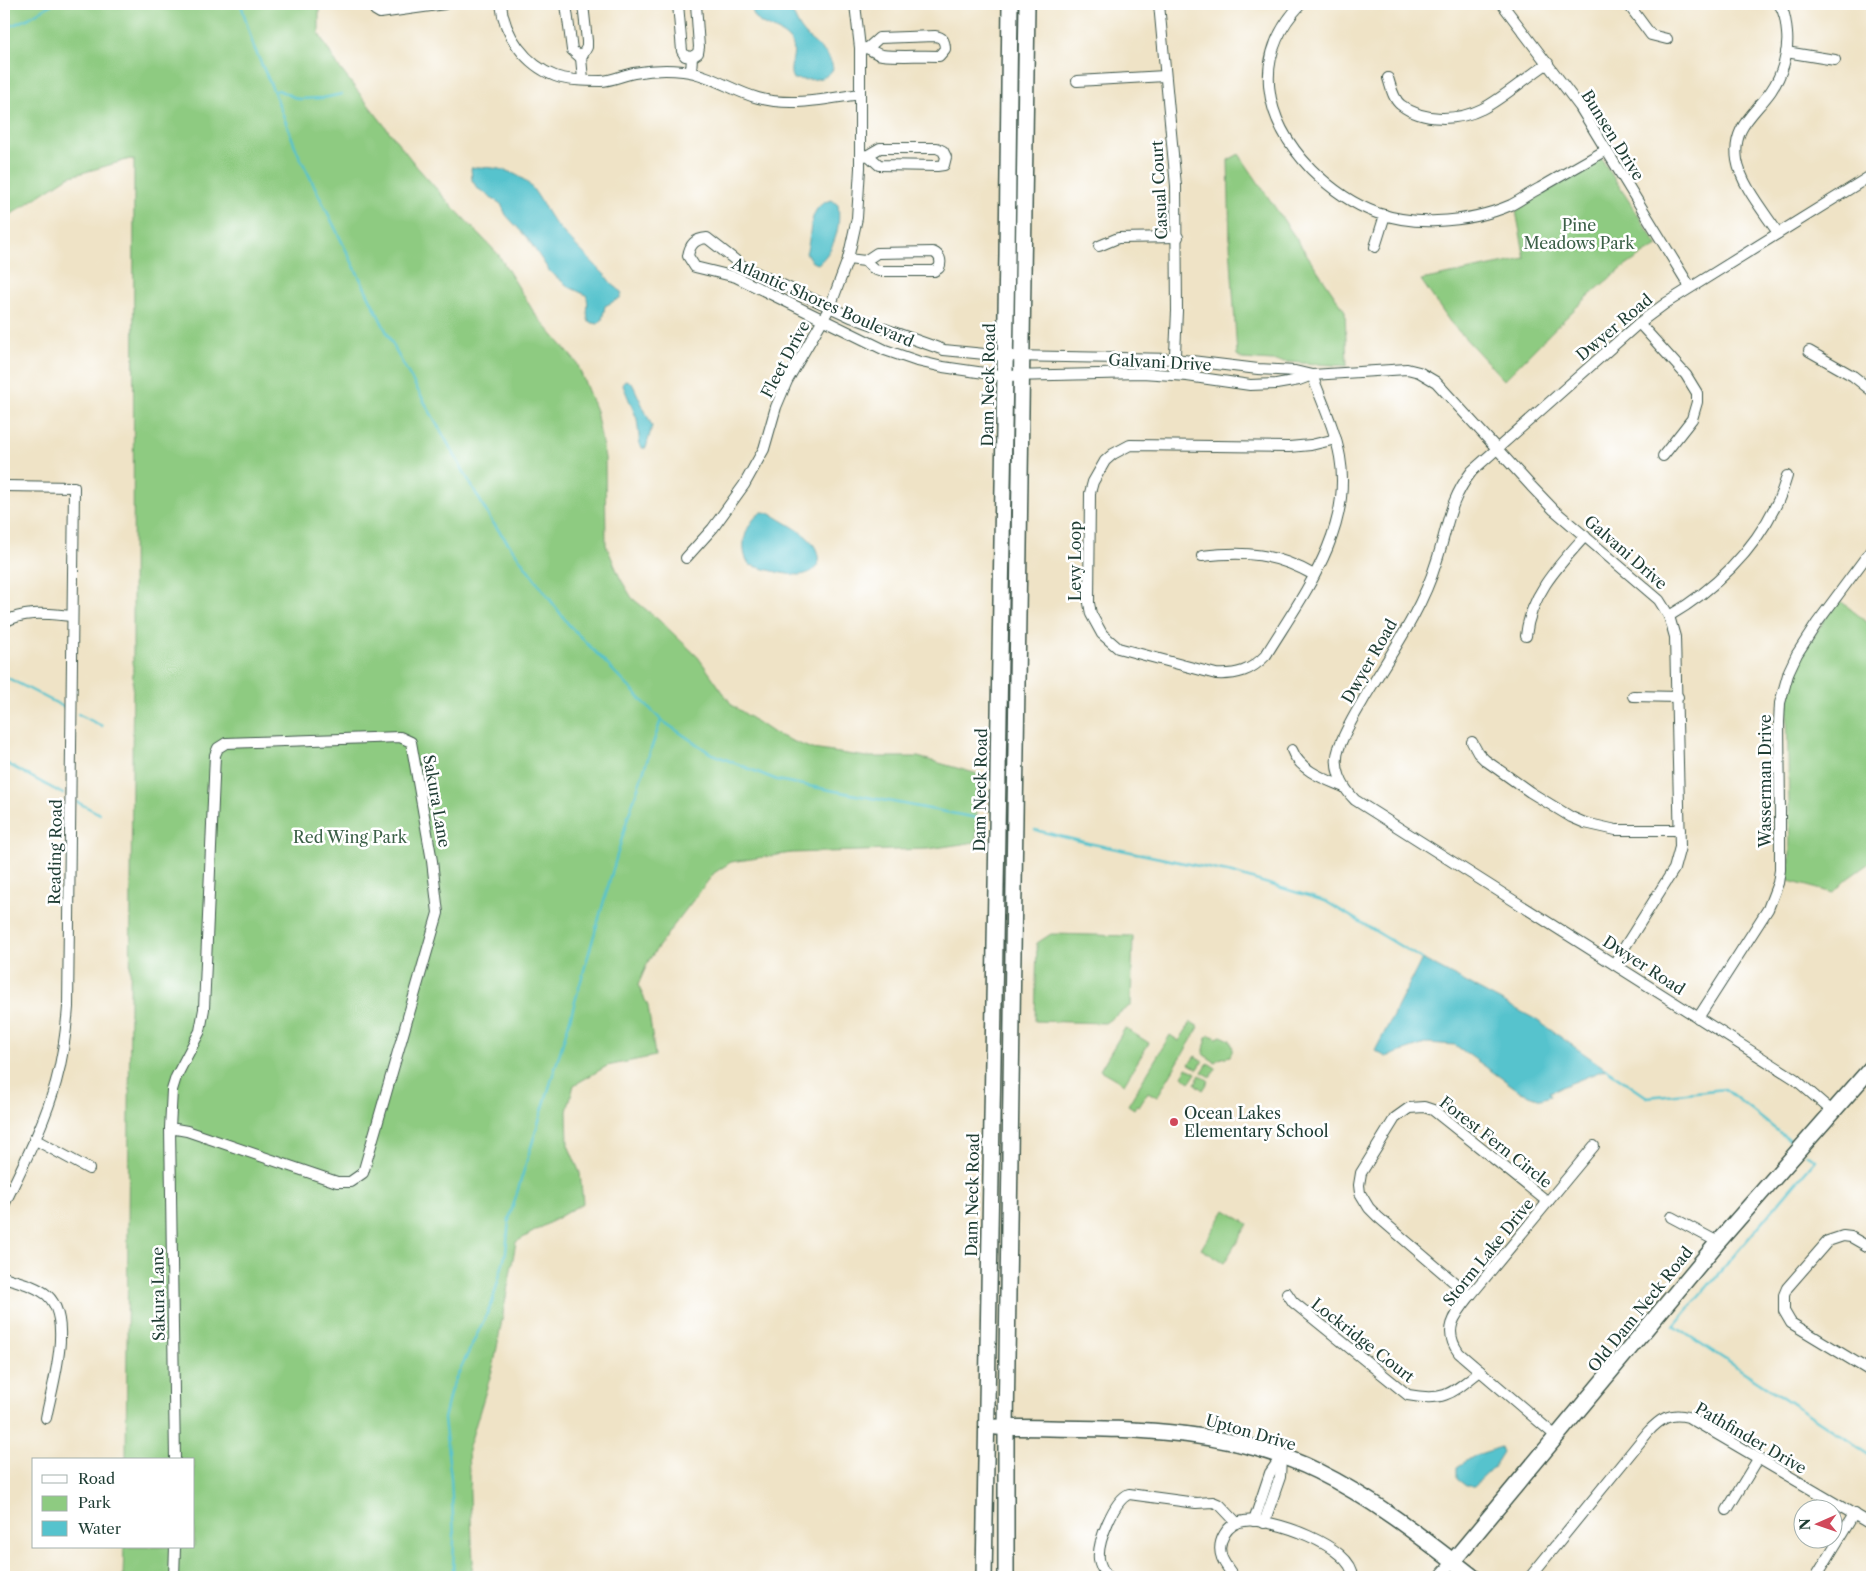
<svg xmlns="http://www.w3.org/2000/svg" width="1876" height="1581" viewBox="0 0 1876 1581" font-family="'Libre Caslon Text',serif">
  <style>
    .green { fill: #8ecb81; stroke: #56845a }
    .water { fill: #56c3cd; stroke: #3a8080 }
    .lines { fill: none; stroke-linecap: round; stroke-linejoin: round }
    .stream { stroke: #56c3cd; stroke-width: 2.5 }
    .street-casing { stroke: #3e564a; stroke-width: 12 }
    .secondary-casing { stroke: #3e564a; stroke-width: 18 }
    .street { stroke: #fff; stroke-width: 10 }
    .secondary { stroke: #fff; stroke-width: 15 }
    .poi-dot { fill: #d1495b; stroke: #fff; stroke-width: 2 }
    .labels { text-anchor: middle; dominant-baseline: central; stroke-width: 5; stroke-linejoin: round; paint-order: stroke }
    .street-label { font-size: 16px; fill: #1f3d34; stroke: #fff }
    .park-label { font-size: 16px; fill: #3b6047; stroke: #fff }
    .poi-label { font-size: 16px; fill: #1f3d34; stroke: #fff; text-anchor: start }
  </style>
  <rect width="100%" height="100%" fill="#fff"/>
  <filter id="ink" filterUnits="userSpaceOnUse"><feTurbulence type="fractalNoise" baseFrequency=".02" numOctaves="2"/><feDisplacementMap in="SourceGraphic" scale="10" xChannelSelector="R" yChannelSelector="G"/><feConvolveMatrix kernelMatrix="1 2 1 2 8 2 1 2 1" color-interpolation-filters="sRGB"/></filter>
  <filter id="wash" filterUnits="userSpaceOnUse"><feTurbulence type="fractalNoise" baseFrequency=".0096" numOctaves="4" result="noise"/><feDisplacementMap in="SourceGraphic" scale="20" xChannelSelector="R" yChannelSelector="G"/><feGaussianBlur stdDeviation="1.12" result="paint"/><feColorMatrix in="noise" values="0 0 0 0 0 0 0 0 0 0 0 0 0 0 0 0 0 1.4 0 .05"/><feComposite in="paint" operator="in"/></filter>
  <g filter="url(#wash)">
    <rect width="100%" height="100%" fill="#efe3c6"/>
    <!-- green -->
    <g class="green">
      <path d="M4,4H319V34L338,66L417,167L450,204L498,254L535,314L577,363L596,411L605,458L606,545L620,578L632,598L660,621L698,657L732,705L775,734L812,749L867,757H918L978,774L976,842L928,849L791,853L731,862L714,873L671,929L649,960L638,985L648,1006L655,1056L607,1066L574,1085L567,1111L568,1145L580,1173L583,1203L516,1242L494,1364L468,1450L473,1562L471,1577H123L124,1547H194V1460H126L133,658L134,160L130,159L68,177L4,219Z"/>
      <path d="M1239,154L1345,311L1347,366L1242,359L1237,355L1230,244L1228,160Z"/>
      <path d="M1601,158L1658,246C1599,277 1551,334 1504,380L1450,322L1421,280L1525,259L1516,211Z"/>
      <path d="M1838,599L1872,626V861L1847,879L1833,893L1785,880L1789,870L1790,853L1787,709L1790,690L1793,678L1802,654Z"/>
      <path d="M1051,934L1133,936L1131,1005L1105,1023L1035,1021L1037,943Z"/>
      <path d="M1191,1022L1199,1027L1157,1097L1148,1092L1139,1106L1137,1105L1134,1109L1128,1105L1170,1035L1179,1041Z"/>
      <path d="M1125,1028L1149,1043L1124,1084L1100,1070Z"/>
      <path d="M1210,1035L1217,1038L1221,1036L1230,1040L1233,1049L1230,1056L1219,1059L1215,1062L1204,1055C1203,1050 1206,1042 1207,1037Z"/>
      <path d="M1195,1056L1203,1061L1198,1069L1189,1064Z"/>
      <path d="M1208,1063L1216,1068L1211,1077L1202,1072Z"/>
      <path d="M1187,1068L1196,1073L1190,1082L1182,1076Z"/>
      <path d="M1200,1075L1209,1081L1203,1090L1195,1084Z"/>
      <path d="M1225,1210L1248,1224L1224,1263L1201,1249Z"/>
    </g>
    <!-- water -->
    <g class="water">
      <path d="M751,4H790C793,14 797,25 804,33C814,45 831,52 833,69C825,82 807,80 793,79C786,68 799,53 791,42C777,23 754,32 751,4Z"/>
      <path d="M476,167C492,167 509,169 523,179C536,188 544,209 554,222C569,240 586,255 602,272C606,275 608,280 612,284C616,288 620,289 622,294L620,298L605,306L602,320L598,324L589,322C585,313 590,304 586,295L569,287L550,272L528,239L506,215L501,204L477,188L472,180L471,168Z"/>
      <path d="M832,200L838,205C841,226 835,250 818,264L812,262L806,253C813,234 806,205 832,200Z"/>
      <path d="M625,380L629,381L633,385L652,426L646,448H642L640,445L637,419L622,383Z"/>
      <path d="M762,512C770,512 776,517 783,521C798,530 821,542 818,563C816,571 807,574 800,575C783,575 766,569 750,565C737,550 746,521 762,512Z"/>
      <path d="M1422,959L1535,1019L1606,1069L1549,1092L1551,1096L1541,1099L1521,1092L1455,1045L1428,1043L1386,1057L1375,1051Z"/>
      <path d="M1501,1447L1503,1452L1493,1468L1474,1486H1466L1457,1479V1467L1476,1455Z"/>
    </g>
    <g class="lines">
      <!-- stream -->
      <g class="stream">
        <path d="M241,4L253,45L274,92L297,151L398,355L491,520L569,625L661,720L710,753L777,780L977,818"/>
        <path d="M4,29L29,18L52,4"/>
        <path d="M274,92L278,90L298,99L323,98L342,94"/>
        <path d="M4,676L64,707"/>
        <path d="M78,714L102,726"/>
        <path d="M4,762L63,794"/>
        <path d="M77,802L100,814"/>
        <path d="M1035,830L1088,843L1232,873L1325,901L1422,959"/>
        <path d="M1606,1069L1647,1097L1725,1089L1794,1144"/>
        <path d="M1806,1154L1815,1160L1674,1326L1872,1456"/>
        <path d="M453,1577L454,1537L451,1478L444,1419L451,1389L492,1303L506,1252L509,1219L568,1026L628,817L661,720"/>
      </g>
    </g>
  </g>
  <g filter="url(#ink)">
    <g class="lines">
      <!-- street casing -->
      <g class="street-casing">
        <g id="street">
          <path d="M373,4L375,10L380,13L445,4"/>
          <path d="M501,4C504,35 526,65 555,76C569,81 587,81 601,81C611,81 623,75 634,73C650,70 666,69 683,71C710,74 732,91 758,98C792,107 826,99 860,94"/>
          <path d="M566,4L572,50L581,58"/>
          <path d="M583,4L587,41V47L581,58L583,79"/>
          <path d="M678,4L682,51L685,56L692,57"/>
          <path d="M1159,4L1176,186L1177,311L1174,375"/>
          <path d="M1301,4C1251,57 1263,119 1311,169C1329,187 1352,204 1377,213C1395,219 1417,222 1437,221C1462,220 1488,215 1511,205C1521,200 1530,193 1540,188C1562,175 1584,163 1606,150"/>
          <path d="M1502,4L1580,107L1690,287"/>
          <path d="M1628,4L1651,35L1667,39"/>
          <path d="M860,48C873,47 872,54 882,55C900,57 920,55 939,56L945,49C945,42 943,37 935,36L879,38L869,47"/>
          <path d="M1786,52L1835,60"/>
          <path d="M691,72L692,57L698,53L699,47L696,4"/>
          <path d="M1388,78C1391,87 1393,99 1401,105C1423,122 1458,121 1482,109C1502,99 1528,76 1548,63"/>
          <path d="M1077,81L1165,76"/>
          <path d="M860,156L868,155L880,148H937L943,151L946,157L944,165L937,166L879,165L868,155"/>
          <path d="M1778,233C1765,213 1741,185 1737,160C1732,127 1754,115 1771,91C1782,75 1789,53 1787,33C1786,23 1785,12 1779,4"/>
          <path d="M1099,246L1118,238L1178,237"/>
          <path d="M1375,247L1385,215"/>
          <path d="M848,259L865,261L874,269L879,271H934L939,268C942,261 940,255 933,252L877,253L865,261"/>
          <path d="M1639,323L1686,375L1697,393V402L1692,419L1663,456"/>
          <path d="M1809,351L1853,376L1872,391"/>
          <path d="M1312,375L1295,371L1258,369L1175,359L1005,356L944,350L851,317L744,267L707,238C695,239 690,244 688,256L695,267L736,277L885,350L917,361L943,367L1005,376L1142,373L1187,376L1250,385L1276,384L1299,380L1312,375L1407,369L1419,372L1436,382L1531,486L1554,510L1659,600L1669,616L1675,637L1680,847L1674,869L1614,964"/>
          <path d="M1312,375C1322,402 1335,429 1340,457C1353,531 1302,596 1266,655C1251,671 1237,675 1216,674L1118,648L1102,634L1091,614L1089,603L1090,493L1093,482L1105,461L1113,454L1130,445L1289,447L1311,445L1336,439"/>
          <path d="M4,486L74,487L68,1007C66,1033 63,1057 56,1082C45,1123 22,1167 4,1205"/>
          <path d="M1202,556C1245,551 1276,553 1314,575"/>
          <path d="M686,558L713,528L744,485L764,449L776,407L787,381L830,307L848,259L857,218L860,168V48L855,4"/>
          <path d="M1669,616C1714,590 1753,552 1776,505C1781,496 1784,486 1787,476"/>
          <path d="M4,622C26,610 48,614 72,616"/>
          <path d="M1526,636C1530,595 1559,565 1585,536"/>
          <path d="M1633,696L1678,697"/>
          <path d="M1472,742L1478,753L1485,760L1530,792L1571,817L1585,823L1616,830H1680"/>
          <path d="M1292,750C1300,771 1325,779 1344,787"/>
          <path d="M1698,1018L1768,909L1778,883L1780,870V812L1779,722L1780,703L1789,671L1797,654L1817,623L1872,549"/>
          <path d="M1833,1112L1795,1079L1355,800C1342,787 1332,767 1339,748C1345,730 1356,713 1365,697C1390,655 1422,610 1436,563C1448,528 1448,502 1472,471L1639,323L1666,303L1872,175"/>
          <path d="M170,1128L187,1131L337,1182H350L363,1173L438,913L432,861L411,742L400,737L226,743L218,748L215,755L204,1009L200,1031L176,1077L172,1090L170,1128L175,1460"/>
          <path d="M34,1139L89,1169"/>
          <path d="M1671,1217L1718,1242"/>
          <path d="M1872,1249L1851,1237L1843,1236L1828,1241L1787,1288L1784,1295V1311L1791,1323L1872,1372"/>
          <path d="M4,1277C18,1282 35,1285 47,1295C74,1319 52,1386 46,1418"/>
          <path d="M1287,1293L1293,1302L1408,1395C1445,1402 1452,1393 1480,1371"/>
          <path d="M1470,1296L1378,1217L1369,1208L1360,1193L1359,1185L1361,1173L1395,1118L1409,1108L1424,1107L1433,1110L1548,1202"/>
          <path d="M1557,1437L1459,1353C1442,1330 1455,1315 1470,1296L1594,1146"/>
          <path d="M1727,1510L1758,1459"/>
          <path d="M1254,1521L1270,1473L1281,1457"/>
          <path d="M1264,1523L1280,1477L1281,1459"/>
          <path d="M174,1577L175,1547"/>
          <path d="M1107,1577C1103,1571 1100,1566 1099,1559C1097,1543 1114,1500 1129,1494L1196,1503L1213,1502L1220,1505L1237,1523"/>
          <path d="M1234,1577C1230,1571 1225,1565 1222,1558C1216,1542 1227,1523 1244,1521C1270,1517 1353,1546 1353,1577"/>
          <path d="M1439,1577L1453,1561"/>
          <path d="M1530,1577L1648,1432C1660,1419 1670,1412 1688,1417L1872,1525"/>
          <path d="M1816,1577L1854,1514"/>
        </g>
      </g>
      <!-- secondary casing -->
      <g class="secondary-casing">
        <g id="secondary">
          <path d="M996,1427C1104,1430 1217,1422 1317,1471C1374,1499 1423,1538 1473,1577"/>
          <path d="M1453,1561L1718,1242L1872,1067"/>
          <path d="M984,1577L1007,255L1010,4"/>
          <path d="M1006,1577V1427L1027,4"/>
        </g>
      </g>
      <!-- street -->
      <use href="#street" class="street"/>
      <!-- secondary -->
      <use href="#secondary" class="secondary"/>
    </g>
  </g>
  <!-- markers -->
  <circle class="poi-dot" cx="1174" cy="1122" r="5"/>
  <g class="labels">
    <!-- street labels -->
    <g class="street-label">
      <text transform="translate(1613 135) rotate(58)">Bunsen Drive</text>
      <text transform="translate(1159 190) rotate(-93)">Casual Court</text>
      <text transform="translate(823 302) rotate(24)">Atlantic Shores Boulevard</text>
      <text transform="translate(1614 327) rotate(-40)">Dwyer Road</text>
      <text transform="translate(785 359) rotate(-62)">Fleet Drive</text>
      <text transform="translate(1160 362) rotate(3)">Galvani Drive</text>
      <text transform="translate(988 385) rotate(-89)">Dam Neck Road</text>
      <text transform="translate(1626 552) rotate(41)">Galvani Drive</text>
      <text transform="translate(1075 561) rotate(-90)">Levy Loop</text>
      <text transform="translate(1369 661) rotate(-60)">Dwyer Road</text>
      <text transform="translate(1765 781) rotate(-90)">Wasserman Drive</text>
      <text transform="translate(980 790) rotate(-89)">Dam Neck Road</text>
      <text transform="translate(437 801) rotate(80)">Sakura Lane</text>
      <text transform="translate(55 852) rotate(-89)">Reading Road</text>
      <text transform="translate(1644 965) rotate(33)">Dwyer Road</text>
      <text transform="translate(1496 1142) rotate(38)">Forest Fern Circle</text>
      <text transform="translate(972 1195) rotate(-89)">Dam Neck Road</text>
      <text transform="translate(1488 1252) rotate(-51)">Storm Lake Drive</text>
      <text transform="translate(158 1294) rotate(-91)">Sakura Lane</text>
      <text transform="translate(1640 1309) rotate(-51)">Old Dam Neck Road</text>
      <text transform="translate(1363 1340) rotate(38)">Lockridge Court</text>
      <text transform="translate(1251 1432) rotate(16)">Upton Drive</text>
      <text transform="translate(1751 1438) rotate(30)">Pathfinder Drive</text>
    </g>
    <!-- park labels -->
    <g class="park-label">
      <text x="1579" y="225">Pine<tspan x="1579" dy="18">Meadows Park</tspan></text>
      <text x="350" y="837">Red Wing Park</text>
    </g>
    <!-- poi labels -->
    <g class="poi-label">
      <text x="1184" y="1113">Ocean Lakes<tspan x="1184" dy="18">Elementary School</tspan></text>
    </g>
  </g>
  <!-- margin -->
  <rect width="1876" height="1581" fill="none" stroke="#fff" stroke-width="20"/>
  <!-- legend -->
  <rect x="32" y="1458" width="162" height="90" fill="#ffffff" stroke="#a5b1ae"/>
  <rect x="42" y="1475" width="25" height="8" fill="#ffffff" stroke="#a5b1ae"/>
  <text x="78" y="1484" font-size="15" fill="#1f3d34">Road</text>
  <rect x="42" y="1496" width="25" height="15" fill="#8ecb81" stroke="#a5b1ae"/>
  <text x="78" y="1508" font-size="15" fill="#1f3d34">Park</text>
  <rect x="42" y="1521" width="25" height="15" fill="#56c3cd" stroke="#a5b1ae"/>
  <text x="78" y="1534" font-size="15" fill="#1f3d34">Water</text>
  <!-- north arrow -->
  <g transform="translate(1818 1524) rotate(268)"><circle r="24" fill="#ffffff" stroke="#a5b1ae"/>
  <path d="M0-4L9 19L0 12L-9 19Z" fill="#d1495b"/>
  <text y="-8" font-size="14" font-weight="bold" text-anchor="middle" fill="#1f3d34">N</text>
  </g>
</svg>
